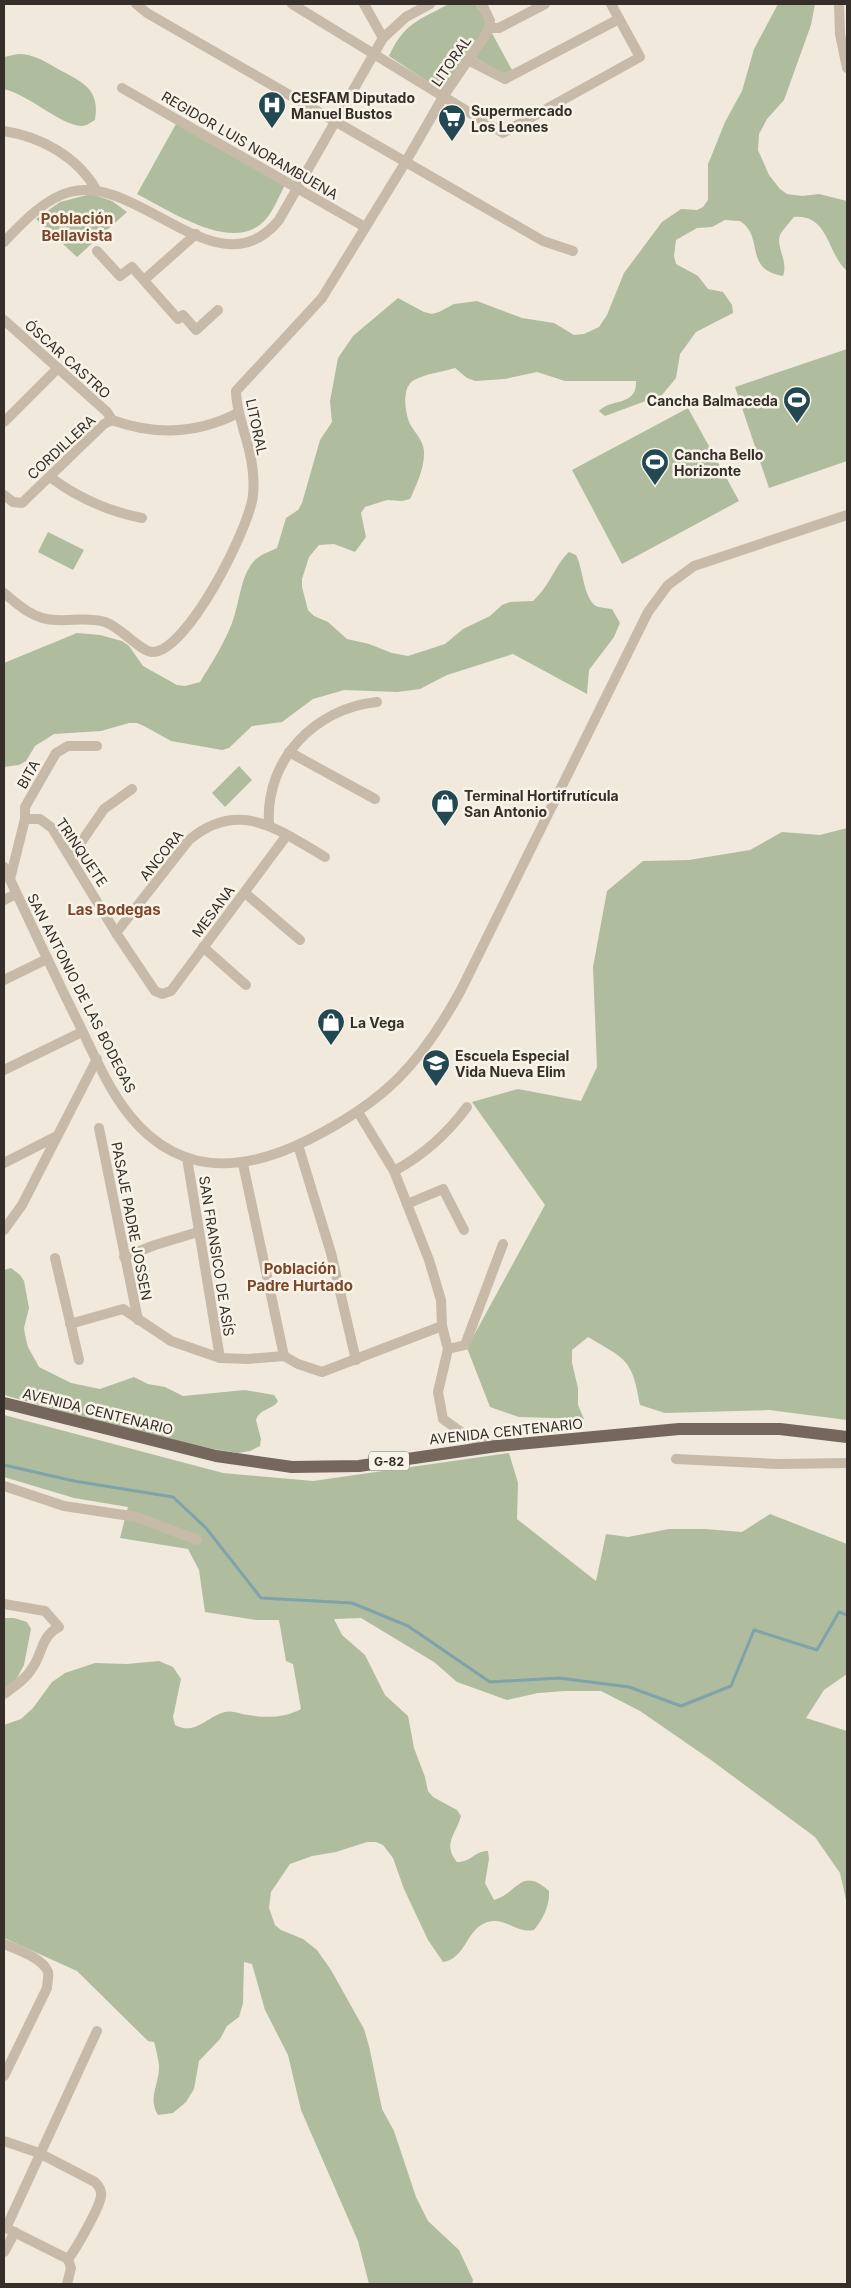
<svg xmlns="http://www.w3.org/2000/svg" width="851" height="2288" viewBox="0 0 851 2288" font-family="Inter,sans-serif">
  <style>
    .green { fill: #afbd9e }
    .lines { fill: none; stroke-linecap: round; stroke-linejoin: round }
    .stream { stroke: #7ea3aa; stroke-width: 3 }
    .minor { stroke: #c7baa9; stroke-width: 10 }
    .major { stroke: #75675b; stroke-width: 12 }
    .labels { text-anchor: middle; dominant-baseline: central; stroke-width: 5; stroke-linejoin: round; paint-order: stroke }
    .shield { fill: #f8f3e8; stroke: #706962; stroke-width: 1 }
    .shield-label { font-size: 12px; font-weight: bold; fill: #352e29 }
    .street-label { font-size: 14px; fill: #352e29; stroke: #f8f3e8 }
    .poi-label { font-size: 14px; font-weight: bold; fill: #352e29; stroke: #f8f3e8; text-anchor: start }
    .neighbourhood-label { font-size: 15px; font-weight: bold; fill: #7c4729; stroke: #f8f3e8 }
  </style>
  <rect width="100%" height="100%" fill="#f0e9dc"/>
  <!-- green -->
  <g class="green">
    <path d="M449,4H476L512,70L503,74L467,53L442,91L389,56C404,23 419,20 449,4Z"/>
    <path d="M778,4H815L811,25L784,100L767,119L759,134L758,150L769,175L780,189L787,194L802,196L819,194L847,201V271C827,254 829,214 794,217C790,222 785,227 781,233C774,246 789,260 783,276C743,270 765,237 740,221L725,220L712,227L697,228L676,240L674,256L676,264L698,276L708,289L723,292L732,305L733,313L696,332L680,354L676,378L662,395L605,416L599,411C610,398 637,407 636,381H565L537,372L505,379L475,381L467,378L455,368C442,372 425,374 414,380C401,387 405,413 410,424C415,433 423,440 424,451C425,467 416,486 410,499L402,501L387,500L365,507L361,513L366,537L355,552L334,544L319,545L309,557L302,579V587L308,610L314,616L328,622L347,639L369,644L392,653L408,656L445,644L463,629L490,616L502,605L510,602L533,601C550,586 555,565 569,552L576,555C583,567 583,598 596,606C601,608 608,608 612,609L620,623L614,637L589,670L587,694L513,654L447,675L420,689L397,692L344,690L313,699L282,722L252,726L229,748L222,750L171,741L144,726L137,723H129L101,731L54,734L35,746L26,761L19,765L4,767V663L77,633L100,635L122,641L129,646L143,666L177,685L185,686L200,682C211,664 222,647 230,628C240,607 239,575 256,559C262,554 271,551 277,548L286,518L298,510L302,503L320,440L332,422L330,401L338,358L353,336L398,298L424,312L432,314L439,312L454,304L477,301L522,318L554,323L574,335L584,334L599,327L607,315L624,273L662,222L681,209L697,210L703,207L708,200V164L711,157L725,122L742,91L754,49Z"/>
    <path d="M18,54C34,54 44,61 58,69C80,81 101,88 95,120C90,123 86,126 81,126C61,125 29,95 4,89V57Z"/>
    <path d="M176,124L285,185C278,198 272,215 261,224C228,251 169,210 137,194Z"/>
    <path d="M91,194L112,201L127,212L77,257L36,219L60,202Z"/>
    <path d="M847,349V461L769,488L735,387Z"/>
    <path d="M688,408L739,501L622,564L572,470Z"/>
    <path d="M48,532L84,550L73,570L38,552Z"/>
    <path d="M239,766L252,780L225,807L212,793Z"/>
    <path d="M847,828V1420L769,1410L665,1413L640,1405C632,1358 626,1360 588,1337L572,1350V1363L578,1388V1405L584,1419L519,1417L490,1407L467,1348L545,1205L472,1102L518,1089L581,1101L597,1067L593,967L607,891L643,861L689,860L750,850L782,832L820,835Z"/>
    <path d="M11,1268L20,1275L24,1281L29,1308L24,1328L25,1335L28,1347L39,1367L71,1383L100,1389L134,1377L148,1384L165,1387L183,1396L245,1390L274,1395L278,1401C273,1410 260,1408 256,1420L261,1439L260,1446L250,1451L238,1453L213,1449L114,1426L4,1395V1270Z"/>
    <path d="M4,1415L223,1473L313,1481L509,1453L518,1483L517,1519L596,1581L606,1534L628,1537L669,1529H705L742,1532L770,1514L847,1544V1674L824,1690L806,1718L847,1731V1904L840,1873L815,1837L711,1760L640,1711L601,1691H565L538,1693L507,1700L457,1682L434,1662L361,1618L334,1619L342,1635L365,1655L385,1695L408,1716L414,1748L425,1777L428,1791L433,1797L457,1810L461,1816C456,1835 442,1843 457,1862C472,1862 474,1851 488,1851L489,1859L485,1883L494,1900C518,1893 521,1866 549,1891C550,1905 543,1919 534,1930C516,1934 504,1915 485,1923C466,1931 465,1959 443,1962L428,1940L404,1889L393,1858L383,1845L376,1842H367L336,1852L312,1856L290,1864L271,1892L269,1908L275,1925L281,1930L303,1939L317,1950L331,1970L364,2029L369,2046L382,2109L394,2131L416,2197L428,2221L459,2250L473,2280L472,2284H369L358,2241L301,2110L288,2055L265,2010L252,1964L244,1962L243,2003L239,2017L227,2026L220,2039L199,2061L194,2089L186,2102L173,2113L158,2115C147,2098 160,2084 159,2065C158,2058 156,2049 154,2042L148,2041L77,1971L4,1938V1725L21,1719L33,1708L52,1682L65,1673L95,1663L127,1664L159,1661L173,1667L181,1679L173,1717L175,1725C195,1736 206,1717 225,1712C233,1710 240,1714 248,1715C266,1718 285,1718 301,1709L293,1664L286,1661L279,1620H256L205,1612L199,1570L188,1549L120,1538L128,1507L74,1498L4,1477Z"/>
    <path d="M4,1618H14L27,1622L31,1629L24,1665L17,1678L4,1690Z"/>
  </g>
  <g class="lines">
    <!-- stream -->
    <path class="stream" d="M4,1465L74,1481L173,1497L206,1528L261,1598L352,1603L408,1626L490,1682L559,1678L629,1687L681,1706L731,1686L754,1630L817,1650L839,1612L847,1615"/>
    <!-- minor -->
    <g class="minor">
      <path d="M136,4L147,13L543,241L573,251"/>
      <path d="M292,4L503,133L640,57L611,4"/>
      <path d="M364,4L383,38"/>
      <path d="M839,4L840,34L847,68"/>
      <path d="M490,28H499L545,4"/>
      <path d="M468,60L505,79L619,19"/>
      <path d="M122,88L365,227"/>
      <path d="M4,131C42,137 78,157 97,191"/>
      <path d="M4,242C21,224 45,198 70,192C138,173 219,294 279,220L383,38L406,17L430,4"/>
      <path d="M97,251L120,276L132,267L178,319L183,315L196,330L218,310"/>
      <path d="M144,280L196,234"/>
      <path d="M4,320L107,412L112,420"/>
      <path d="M112,420C156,436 197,434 238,413"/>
      <path d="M4,422L58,368"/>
      <path d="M50,477C78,498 107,511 142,518"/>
      <path d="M4,495L13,502L22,503L104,424L112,420"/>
      <path d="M4,593C19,606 35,620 56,620C73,621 88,617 105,622C122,628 140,651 152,652C187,653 250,527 253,495C255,475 251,454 245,435C241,420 236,406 236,391L322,298L405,163L443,97L488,31L490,21L482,4"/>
      <path d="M289,752L375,799"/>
      <path d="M25,819H40L52,828L116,933L155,991L162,994L171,991L287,835"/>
      <path d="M269,824C265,760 315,708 377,702"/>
      <path d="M71,857L104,809L132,789"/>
      <path d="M4,867C29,919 53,972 79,1024C89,1045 99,1067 111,1088C159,1171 226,1181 308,1140C384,1102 420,1065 461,990L648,612L668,585L694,566L847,515"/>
      <path d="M10,879L25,819V807L56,753L68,746H97"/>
      <path d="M245,893L300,940"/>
      <path d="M4,900L16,894"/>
      <path d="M116,933L189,840C239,798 279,830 325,857"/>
      <path d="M203,947L246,985"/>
      <path d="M4,980L47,959"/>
      <path d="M4,1070L82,1032"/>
      <path d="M358,1112L394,1171L429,1260L441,1300L442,1326L448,1349L438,1392L443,1419L471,1439L493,1445"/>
      <path d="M99,1128L138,1320"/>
      <path d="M298,1145L331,1253L356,1360"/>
      <path d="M187,1158L220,1358"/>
      <path d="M4,1163L57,1136"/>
      <path d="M243,1164L284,1356"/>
      <path d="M394,1171C424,1155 447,1134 467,1107"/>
      <path d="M407,1204L443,1189L464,1230"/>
      <path d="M4,1230L22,1205L97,1059"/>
      <path d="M124,1257L155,1245L198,1232"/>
      <path d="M55,1258L79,1360"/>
      <path d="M70,1324L123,1309L171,1341L220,1358L248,1359L284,1356L298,1364L322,1372L442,1326"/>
      <path d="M448,1349L465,1345L503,1244"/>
      <path d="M676,1459L777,1464L847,1463"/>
      <path d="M4,1486L64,1506L137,1517L197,1540"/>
      <path d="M4,1604L45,1611L59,1627C41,1636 43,1652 33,1667C26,1679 15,1686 4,1694"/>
      <path d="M4,1944C16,1949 43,1958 48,1972C49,1977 47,1983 47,1988L4,2076"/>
      <path d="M4,2141L39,2153L95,2182C99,2186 102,2190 101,2196C100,2207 76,2249 68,2259"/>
      <path d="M4,2227L68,2259L71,2268L67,2284"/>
      <path d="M6,2228L97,2031"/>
      <path d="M4,2252L15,2232"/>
    </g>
    <!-- major -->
    <path class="major" d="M4,1403L216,1456L292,1467L359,1466L497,1446L679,1429H780L847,1437"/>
  </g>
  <!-- icons -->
  <defs>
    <g id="hospital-pin" transform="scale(1.4375)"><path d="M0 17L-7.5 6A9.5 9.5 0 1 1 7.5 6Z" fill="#224952" stroke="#f8f3e8"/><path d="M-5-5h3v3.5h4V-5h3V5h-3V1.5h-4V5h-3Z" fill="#fff"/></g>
    <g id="supermarket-pin" transform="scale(1.4375)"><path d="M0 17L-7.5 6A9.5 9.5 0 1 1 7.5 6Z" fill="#224952" stroke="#f8f3e8"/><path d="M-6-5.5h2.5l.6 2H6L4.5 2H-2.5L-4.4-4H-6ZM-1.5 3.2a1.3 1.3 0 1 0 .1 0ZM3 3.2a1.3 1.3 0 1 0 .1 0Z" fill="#fff"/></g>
    <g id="stadium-pin" transform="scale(1.4375)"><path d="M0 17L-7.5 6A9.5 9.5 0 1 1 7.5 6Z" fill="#224952" stroke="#f8f3e8"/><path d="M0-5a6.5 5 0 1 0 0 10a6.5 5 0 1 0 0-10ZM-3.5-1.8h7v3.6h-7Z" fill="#fff"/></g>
    <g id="shop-pin" transform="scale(1.4375)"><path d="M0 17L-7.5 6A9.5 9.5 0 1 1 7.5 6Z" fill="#224952" stroke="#f8f3e8"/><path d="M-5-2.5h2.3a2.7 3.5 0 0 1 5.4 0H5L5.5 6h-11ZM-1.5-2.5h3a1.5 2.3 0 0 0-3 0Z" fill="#fff"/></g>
    <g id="school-pin" transform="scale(1.4375)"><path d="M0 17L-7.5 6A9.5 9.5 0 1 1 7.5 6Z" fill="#224952" stroke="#f8f3e8"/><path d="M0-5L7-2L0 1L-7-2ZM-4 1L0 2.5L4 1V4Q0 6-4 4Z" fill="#fff"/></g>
  </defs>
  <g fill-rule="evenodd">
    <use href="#hospital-pin" x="272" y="105"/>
    <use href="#supermarket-pin" x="452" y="118"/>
    <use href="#stadium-pin" x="797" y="400"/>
    <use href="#stadium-pin" x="655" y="462"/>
    <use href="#shop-pin" x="445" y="803"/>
    <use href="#shop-pin" x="331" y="1022"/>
    <use href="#school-pin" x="436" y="1063"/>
  </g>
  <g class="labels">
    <!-- shield labels -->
    <rect class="shield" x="369" y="1451.5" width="40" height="19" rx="4"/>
    <g class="shield-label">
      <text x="389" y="1461">G-82</text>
    </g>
    <!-- street labels -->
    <g class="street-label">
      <text transform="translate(451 61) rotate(-55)">LITORAL</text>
      <text transform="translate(250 145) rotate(30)">REGIDOR LUIS NORAMBUENA</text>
      <text transform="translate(68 359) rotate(42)">ÓSCAR CASTRO</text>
      <text transform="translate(257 427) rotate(78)">LITORAL</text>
      <text transform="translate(61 447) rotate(-43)">CORDILLERA</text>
      <text transform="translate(28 774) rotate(-60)">BITA</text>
      <text transform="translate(82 852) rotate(56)">TRINQUETE</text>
      <text transform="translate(161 855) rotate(-51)">ANCORA</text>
      <text transform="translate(213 911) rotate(-53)">MESANA</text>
      <text transform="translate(82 993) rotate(63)">SAN ANTONIO DE LAS BODEGAS</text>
      <text transform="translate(132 1221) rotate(79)">PASAJE PADRE JOSSEN</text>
      <text transform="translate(217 1256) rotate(81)">SAN FRANSICO DE ASÍS</text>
      <text transform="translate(98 1411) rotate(14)">AVENIDA CENTENARIO</text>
      <text transform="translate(506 1431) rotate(-6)">AVENIDA CENTENARIO</text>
    </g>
    <!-- poi labels -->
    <g class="poi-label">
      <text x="291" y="97">CESFAM Diputado<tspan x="291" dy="16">Manuel Bustos</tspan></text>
      <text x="471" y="110">Supermercado<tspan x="471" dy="16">Los Leones</tspan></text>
      <text x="778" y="400" text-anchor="end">Cancha Balmaceda</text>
      <text x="674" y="454">Cancha Bello<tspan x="674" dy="16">Horizonte</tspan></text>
      <text x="464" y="795">Terminal Hortifrutícula<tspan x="464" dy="16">San Antonio</tspan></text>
      <text x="350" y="1022">La Vega</text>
      <text x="455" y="1055">Escuela Especial<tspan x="455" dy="16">Vida Nueva Elim</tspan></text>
    </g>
    <!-- neighbourhood labels -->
    <g class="neighbourhood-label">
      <text x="77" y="218">Población<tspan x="77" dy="17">Bellavista</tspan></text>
      <text x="114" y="909">Las Bodegas</text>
      <text x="300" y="1268">Población<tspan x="300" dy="17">Padre Hurtado</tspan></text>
    </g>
  </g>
  <!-- border -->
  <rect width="851" height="2288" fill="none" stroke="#352e29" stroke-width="10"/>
</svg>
